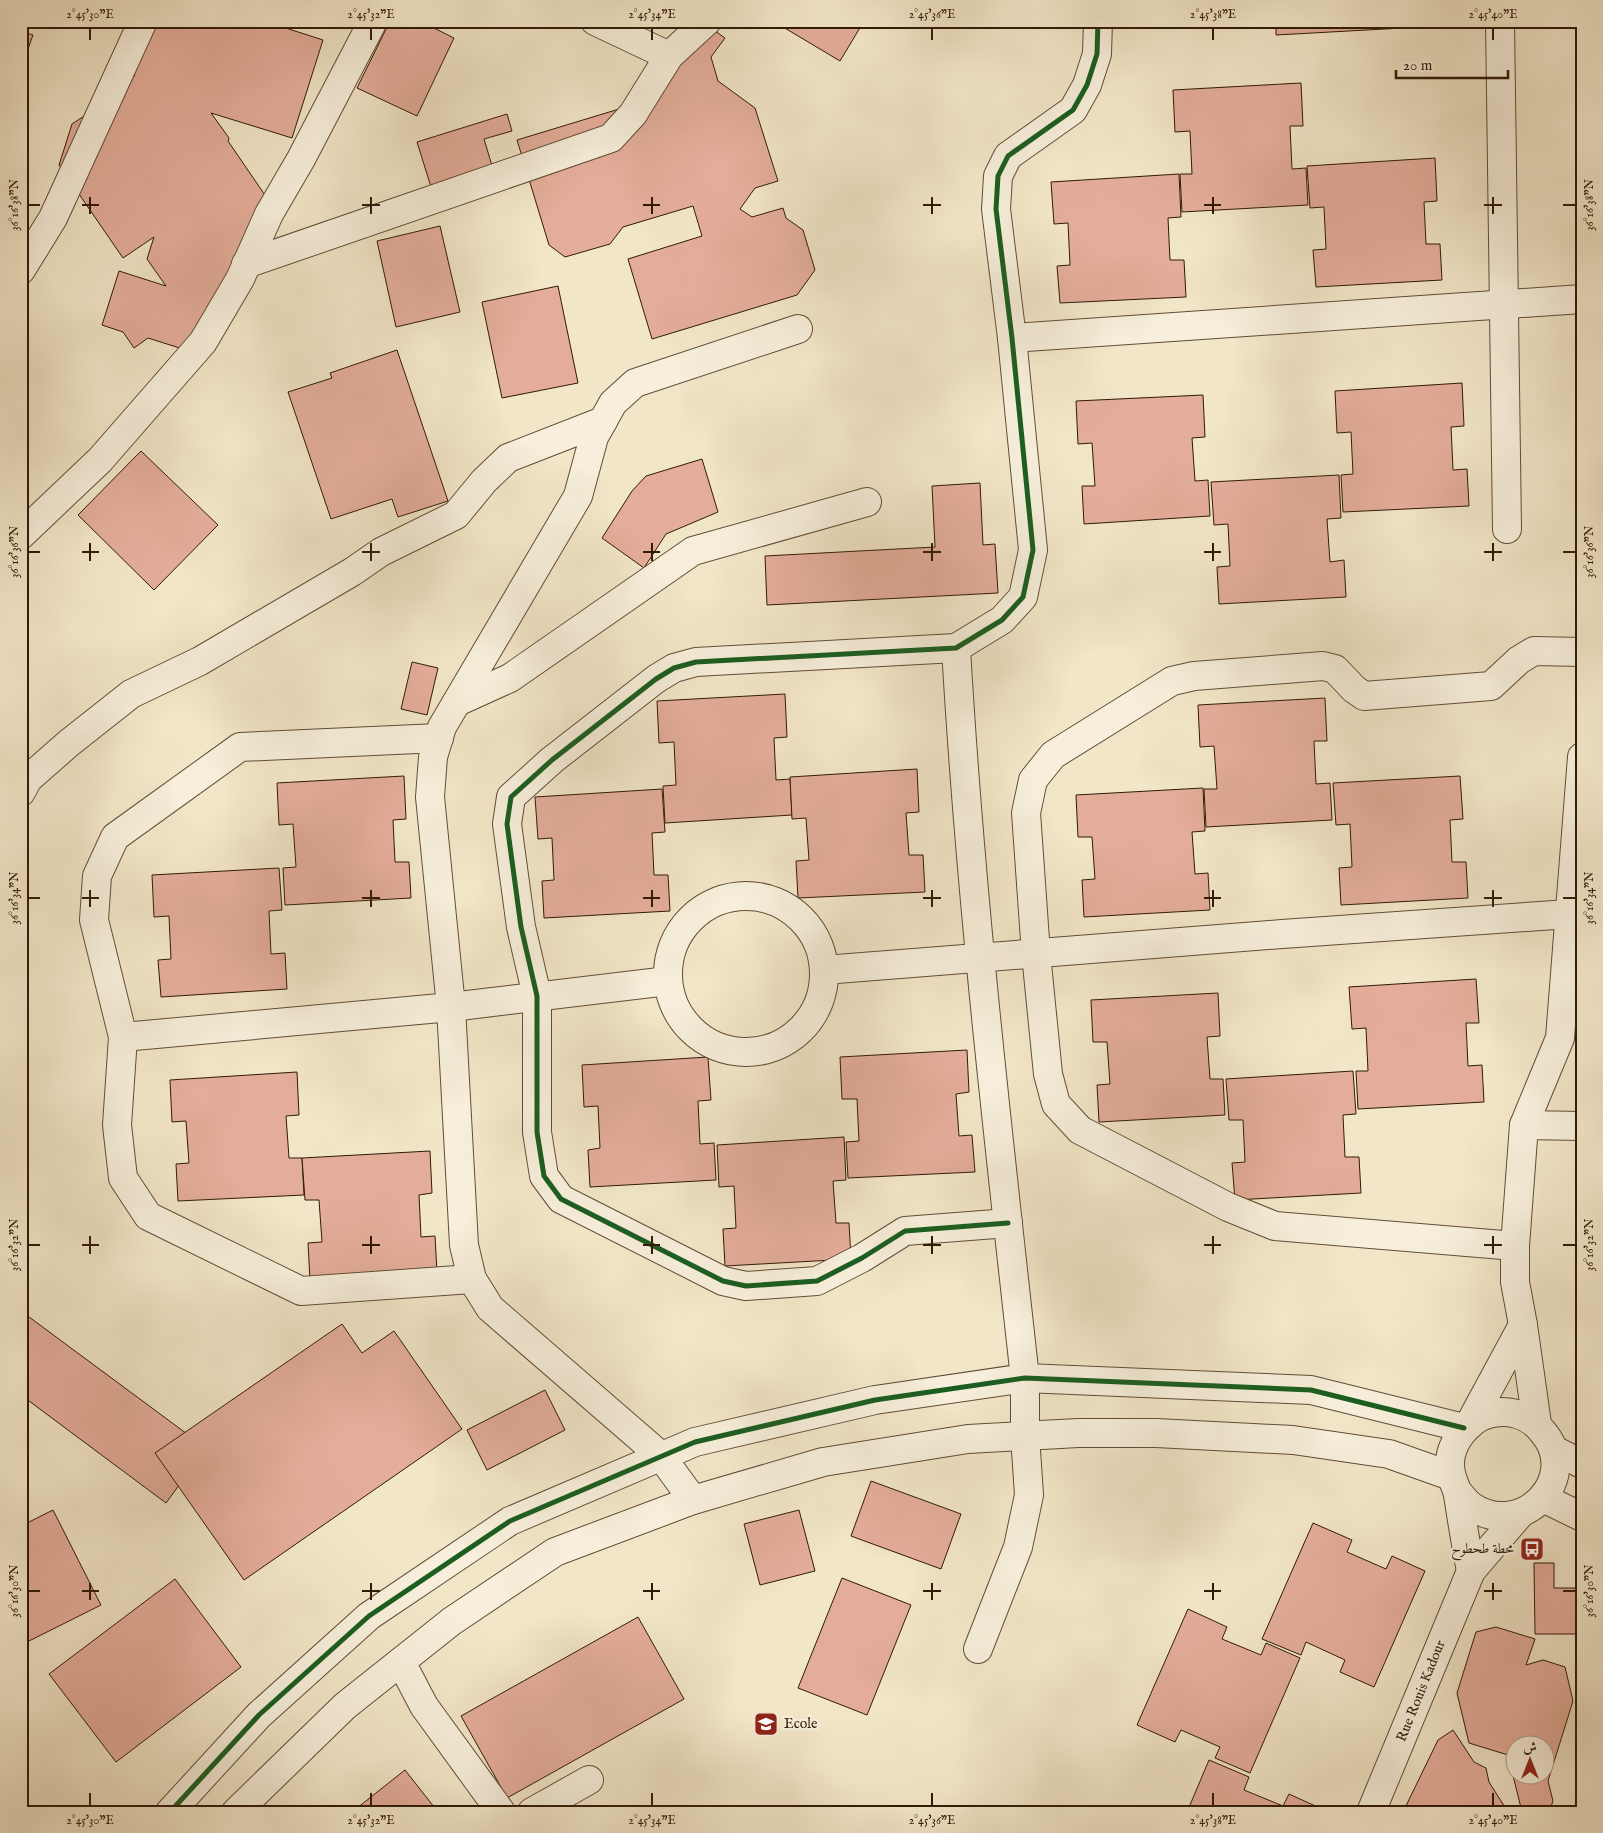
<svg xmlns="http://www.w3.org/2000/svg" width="1603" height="1833" viewBox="0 0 1603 1833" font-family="'IM FELL English',Amiri,serif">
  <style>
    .building { fill: #e4ad9a; stroke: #2f1a07; fill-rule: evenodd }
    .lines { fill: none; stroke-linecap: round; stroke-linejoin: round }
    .minor-casing { stroke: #604d37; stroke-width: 30 }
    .minor { stroke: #f7efdb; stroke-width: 28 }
    .cycleway-casing { stroke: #f7efdb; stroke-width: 8 }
    .cycleway { stroke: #1b5e20; stroke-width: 5 }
    .ticks { fill: none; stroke: #2f1a07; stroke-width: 2 }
    .labels { text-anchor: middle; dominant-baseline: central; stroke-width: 5; stroke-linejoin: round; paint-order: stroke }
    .poi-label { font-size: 14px; fill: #2f1a07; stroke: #f7efdb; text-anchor: end }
    .street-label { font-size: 14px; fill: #2f1a07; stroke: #f7efdb }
    .neatline { fill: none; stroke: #2f1a07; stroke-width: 2 }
    .ticks-label { font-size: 12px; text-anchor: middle; fill: #2f1a07 }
  </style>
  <rect width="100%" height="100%" fill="#f2e6c8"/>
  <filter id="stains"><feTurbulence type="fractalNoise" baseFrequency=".004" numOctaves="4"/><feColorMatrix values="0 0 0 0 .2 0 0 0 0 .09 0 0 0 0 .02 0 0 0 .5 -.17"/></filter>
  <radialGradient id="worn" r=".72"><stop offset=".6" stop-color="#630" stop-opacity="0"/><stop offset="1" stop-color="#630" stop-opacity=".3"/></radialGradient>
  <!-- building -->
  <g class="building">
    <path d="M142,21H264L323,40L292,138L211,113L229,138L228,141L269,201L239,293L198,322L189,351L148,338L134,348L123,332L102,325L119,271L166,286L147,259L154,237L123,258L59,165L72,124L98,107L110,69L135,76L128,66Z"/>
    <path d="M390,21H420L454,38L417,116L357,88Z"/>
    <path d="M701,21L725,38L711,57L718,81L755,108L778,181L755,188L740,209L752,217L783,208L786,218L803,230L815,270L797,295L652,339L628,259L702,236L693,206L623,227L610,244L565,257L549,245L517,140L652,99Z"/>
    <path d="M773,21H864L840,61Z"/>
    <path d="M1276,21H1402L1403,28L1276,35Z"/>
    <path d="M21,31L33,35L24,60L21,59Z"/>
    <path d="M1301,83L1303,126H1290L1292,169L1306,168L1308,205L1182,212L1180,174H1192L1190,131L1175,132L1173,90Z"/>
    <path d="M507,114L512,131L484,139L493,169L431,187L417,142Z"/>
    <path d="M1435,158L1437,201L1424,202L1426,244H1440L1442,280L1316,287L1313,250L1326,249L1324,207L1310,208L1307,166Z"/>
    <path d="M1179,174L1181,217L1168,218L1170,260H1184L1186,297L1060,303L1057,266L1070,265L1068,223L1054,224L1051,182Z"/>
    <path d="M440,226L460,312L396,327L377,241Z"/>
    <path d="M558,286L578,383L502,398L482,302Z"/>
    <path d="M397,350L448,501L398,517L392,499L331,519L288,392L332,378L330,373Z"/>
    <path d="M1462,383L1464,426L1451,427L1453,470L1467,469L1469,506L1343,512L1341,475L1353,474L1351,432L1337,433L1335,391Z"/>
    <path d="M1203,395L1205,437L1192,438L1195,481L1208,480L1210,516L1084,524L1082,486H1095L1092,443L1078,444L1076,401Z"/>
    <path d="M141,451L218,525L154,590L78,515Z"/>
    <path d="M702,459L718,512L666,534L644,568L602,538L632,491L646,476Z"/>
    <path d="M1339,475L1341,518L1327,519L1330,562L1344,560L1346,597L1219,604L1217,567L1230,566L1228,524L1214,525L1211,482Z"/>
    <path d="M980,483L983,545L995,544L998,593L767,605L765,556L935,547L932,486Z"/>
    <path d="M412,662L438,668L427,715L401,709Z"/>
    <path d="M785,694L787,737L774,738L776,780L790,779L792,815L665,823L663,786L676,785L674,742L659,743L657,701Z"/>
    <path d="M1325,698L1327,741H1314L1316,784L1330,783L1332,820L1206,827L1204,789H1217L1214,746L1200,747L1198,705Z"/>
    <path d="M917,769L919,812L906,813L909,855H923L925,892L798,898L796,861L809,860L806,818L792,819L790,777Z"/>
    <path d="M404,776L406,819L393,820L395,862H409L411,898L285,905L283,868L296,867L293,824L279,825L277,783Z"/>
    <path d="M1460,776L1463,819L1450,820L1452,862H1466L1468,898L1341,905L1339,868L1352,867L1350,824L1336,825L1333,783Z"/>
    <path d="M1203,788L1205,831L1192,832L1195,874L1208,873L1210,910L1084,917L1082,880L1095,879L1092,837H1078L1076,795Z"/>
    <path d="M662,789L665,832L652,833L654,875H668L670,911L544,918L542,881L554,880L552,838L538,839L535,797Z"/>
    <path d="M279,868L282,910L269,911L271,954L285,953L287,989L161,997L158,960L171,959L169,916L154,917L152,875Z"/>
    <path d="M1476,979L1479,1023H1466L1468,1066L1482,1065L1484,1102L1358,1109L1356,1071H1368L1366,1028L1352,1029L1349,987Z"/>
    <path d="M1218,993L1220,1036L1207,1037L1210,1079H1223L1225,1115L1099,1122L1097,1085L1110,1084L1107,1042H1093L1091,1000Z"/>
    <path d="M967,1050L969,1092L956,1094L959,1136L972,1135L975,1172L848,1178L846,1142L859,1141L857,1099H842L840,1057Z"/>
    <path d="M708,1057L711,1100L698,1101L700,1144L714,1143L716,1180L590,1187L588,1150L600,1148L598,1106L584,1107L582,1065Z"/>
    <path d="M1353,1071L1356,1114L1343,1115L1345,1157H1359L1361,1193L1235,1200L1232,1163L1245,1162L1243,1120H1229L1226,1079Z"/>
    <path d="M297,1072L299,1115L286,1116L289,1158H302L304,1195L178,1201L176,1164L189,1163L186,1121L172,1122L170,1080Z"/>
    <path d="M844,1137L846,1180L833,1181L836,1223H849L851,1259L725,1266L723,1229L736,1228L734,1186L719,1187L717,1145Z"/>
    <path d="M430,1151L432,1193L419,1195L421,1237L435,1236L437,1273L310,1280L308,1243L322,1242L319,1200H305L302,1158Z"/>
    <path d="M21,1311L206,1448L166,1503L21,1395Z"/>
    <path d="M342,1324L362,1353L394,1331L462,1429L244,1580L155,1453Z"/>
    <path d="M545,1390L565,1430L487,1470L467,1430Z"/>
    <path d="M871,1481L961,1514L941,1569L851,1536Z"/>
    <path d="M53,1510L101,1605L21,1645V1526Z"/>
    <path d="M799,1510L815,1571L760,1585L744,1524Z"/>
    <path d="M1313,1523L1352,1540L1347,1552L1386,1569L1392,1556L1425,1571L1374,1687L1340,1672L1345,1660L1306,1642L1301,1655L1262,1639Z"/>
    <path d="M1534,1563H1554V1588H1582V1634H1535Z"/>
    <path d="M842,1578L911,1605L867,1715L798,1688Z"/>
    <path d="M175,1579L241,1667L116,1762L49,1674Z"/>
    <path d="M1188,1609L1227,1627L1222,1639L1261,1655L1266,1643L1300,1658L1250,1773L1215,1758L1220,1747L1181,1730L1175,1742L1137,1725Z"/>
    <path d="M638,1617L684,1699L507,1798L461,1716Z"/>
    <path d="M1496,1627L1535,1639L1526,1665L1543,1660L1565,1667L1573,1701L1548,1781L1553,1801L1549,1812H1522L1508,1755L1469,1743L1457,1693L1476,1632ZM1516,1746H1546V1776H1516Z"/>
    <path d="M1453,1730L1474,1762L1486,1768L1489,1782L1508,1812H1403L1438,1740Z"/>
    <path d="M1209,1760L1249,1777L1244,1790L1283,1806L1289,1794L1322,1809L1321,1812H1187Z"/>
    <path d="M405,1770L438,1812H352Z"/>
  </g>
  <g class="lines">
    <!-- minor casing -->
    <g class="minor-casing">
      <g id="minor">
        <path d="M595,21L669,56"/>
        <path d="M1500,21L1507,529"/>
        <path d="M246,264L611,138L633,114L669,56L707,21"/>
        <path d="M21,270L53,218L143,21"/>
        <path d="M1012,338L1582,299"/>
        <path d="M21,535L100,460L203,342L240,279L269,214L301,159L373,21"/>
        <path d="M956,648C970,892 998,1135 1025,1378V1436L1029,1495L1018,1547L978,1649"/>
        <path d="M457,702L510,678L693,551L867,502"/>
        <path d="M439,738L240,747L115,837L97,876L94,920L123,1037L117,1125L123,1178L148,1216L301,1291L472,1279"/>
        <path d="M21,792L28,779L69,743L131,694L200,661L352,572L381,552L456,515L484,481L508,458L603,421"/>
        <circle cx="746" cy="974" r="78"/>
        <path d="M824,970L1282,934L1569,914"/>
        <path d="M123,1037L451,1007L668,981"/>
        <path d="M1524,1125L1582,1126"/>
        <path d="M1008,1223L905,1231L862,1258L817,1281L746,1286L723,1281L561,1199L544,1176L537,1132V996L521,927L507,824L511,797L552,760L656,679L674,668L696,662L956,648L1002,620L1023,597L1033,550L1012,338L996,209L998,176L1008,156L1073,110L1087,85L1097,54L1098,21"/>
        <path d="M1515,1246L1275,1226L1228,1207L1080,1130L1056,1104L1048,1074L1036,954L1026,813L1033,780L1053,755L1172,681L1194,676L1323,666L1335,669L1354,689L1364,696L1491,686L1519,660L1534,651L1582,652"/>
        <path d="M1523,1325L1537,1424"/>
        <path d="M1469,1425L1523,1325L1515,1282V1246L1524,1125L1560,1038L1582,757"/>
        <path d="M1554,1450L1582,1464"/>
        <path d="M1458,1492C1462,1497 1466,1502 1471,1506C1522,1541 1583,1477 1542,1431C1536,1423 1527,1417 1517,1414C1503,1410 1486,1412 1474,1421C1457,1434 1445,1455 1452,1477C1454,1484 1457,1489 1458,1495C1462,1521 1466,1546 1471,1571"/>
        <path d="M1543,1498L1582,1517"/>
        <path d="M693,1500L661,1456L490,1308L472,1279L464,1245L451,1007L430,797L433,757L442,727L578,496L594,437L613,403L635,383L798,329"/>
        <path d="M401,1662L424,1706L501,1812"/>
        <path d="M170,1812L259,1715L369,1616L510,1521L695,1442L875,1400L1025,1378L1311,1390L1464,1428"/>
        <path d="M236,1812L345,1706L452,1621L555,1552L693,1500L823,1462L968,1439L1078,1433H1156L1293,1440L1389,1454L1451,1476"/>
        <path d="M532,1812L589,1780"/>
        <path d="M1371,1812L1471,1571L1520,1514"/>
      </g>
    </g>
    <!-- minor -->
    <use href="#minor" class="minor"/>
    <!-- cycleway casing -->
    <g class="cycleway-casing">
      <g id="cycleway">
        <path d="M1008,1223L905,1231L862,1258L817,1281L746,1286L723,1281L561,1199L544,1176L537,1132V996L521,927L507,824L511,797L552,760L656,679L674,668L696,662L956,648L1002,620L1023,597L1033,550L1012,338L996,209L998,176L1008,156L1073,110L1087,85L1097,54L1098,21"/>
        <path d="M170,1812L259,1715L369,1616L510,1521L695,1442L875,1400L1025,1378L1311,1390L1464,1428"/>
      </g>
    </g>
    <!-- cycleway -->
    <use href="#cycleway" class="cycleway"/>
  </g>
  <!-- ticks -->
  <path class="ticks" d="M90,28V40M371,28V40M652,28V40M932,28V40M1213,28V40M1493,28V40M90,197V214M371,197V214M652,197V214M932,197V214M1213,197V214M1493,197V214M28,205H40M82,205H99M362,205H380M643,205H660M923,205H941M1204,205H1221M1484,205H1502M1563,205H1576M90,543V561M371,543V561M652,543V561M932,543V561M1213,543V561M1493,543V561M28,552H40M82,552H99M362,552H380M643,552H660M923,552H941M1204,552H1221M1484,552H1502M1563,552H1576M90,890V907M371,890V907M652,890V907M932,890V907M1213,890V907M1493,890V907M28,898H40M82,898H99M362,898H380M643,898H660M923,898H941M1204,898H1221M1484,898H1502M1563,898H1576M90,1236V1254M371,1236V1254M652,1236V1254M932,1236V1254M1213,1236V1254M1493,1236V1254M28,1245H40M82,1245H99M362,1245H380M643,1245H660M923,1245H941M1204,1245H1221M1484,1245H1502M1563,1245H1576M90,1583V1600M371,1583V1600M652,1583V1600M932,1583V1600M1213,1583V1600M1493,1583V1600M28,1591H40M82,1591H99M362,1591H380M643,1591H660M923,1591H941M1204,1591H1221M1484,1591H1502M1563,1591H1576M90,1793V1806M371,1793V1806M652,1793V1806M932,1793V1806M1213,1793V1806M1493,1793V1806"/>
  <!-- icons -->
  <defs>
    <g id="bus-square" transform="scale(1.25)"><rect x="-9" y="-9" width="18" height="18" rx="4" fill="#8f2418" stroke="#f7efdb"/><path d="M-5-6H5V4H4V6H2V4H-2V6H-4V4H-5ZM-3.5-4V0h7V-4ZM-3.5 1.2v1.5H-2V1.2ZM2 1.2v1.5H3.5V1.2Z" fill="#fff"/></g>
    <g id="school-square" transform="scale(1.25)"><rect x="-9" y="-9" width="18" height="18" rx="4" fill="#8f2418" stroke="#f7efdb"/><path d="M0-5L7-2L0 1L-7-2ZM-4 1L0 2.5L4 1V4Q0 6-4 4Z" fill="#fff"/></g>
  </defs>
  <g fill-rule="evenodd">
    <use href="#bus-square" x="1532" y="1549"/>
    <use href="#school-square" x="766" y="1724"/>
  </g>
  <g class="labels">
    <!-- poi labels -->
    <g class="poi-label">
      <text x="1514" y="1549">محطة طحطوح</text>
      <text x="784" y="1724" text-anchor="start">Ecole</text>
    </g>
    <!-- street labels -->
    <g class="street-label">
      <text transform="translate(1421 1691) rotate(-68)">Rue Rouis Kadour</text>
    </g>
  </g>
  <!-- margin -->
  <rect width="1603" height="1833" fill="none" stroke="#f2e6c8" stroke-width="55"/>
  <!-- north arrow -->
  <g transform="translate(1530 1760)"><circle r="24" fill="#f7efdb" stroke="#a79a86"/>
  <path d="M0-4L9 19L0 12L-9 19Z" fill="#8f2418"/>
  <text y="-8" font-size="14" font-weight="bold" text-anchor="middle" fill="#2f1a07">ش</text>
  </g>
  <!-- scale -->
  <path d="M1396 70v8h112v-8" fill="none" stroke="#2f1a07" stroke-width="2.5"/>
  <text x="1403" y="70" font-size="15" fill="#2f1a07" stroke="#f7efdb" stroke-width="4" paint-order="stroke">20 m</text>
  <rect x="28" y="28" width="1548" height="1778" class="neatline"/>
  <g class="ticks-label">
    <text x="90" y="18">2°45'30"E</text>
    <text x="371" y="18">2°45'32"E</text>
    <text x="652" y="18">2°45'34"E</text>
    <text x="932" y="18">2°45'36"E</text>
    <text x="1213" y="18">2°45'38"E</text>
    <text x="1493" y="18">2°45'40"E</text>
    <text transform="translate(14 205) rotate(-90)" y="4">36°16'38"N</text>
    <text transform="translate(1589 205) rotate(-90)" y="4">36°16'38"N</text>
    <text transform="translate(14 552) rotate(-90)" y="4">36°16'36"N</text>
    <text transform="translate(1589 552) rotate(-90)" y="4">36°16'36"N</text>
    <text transform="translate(14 898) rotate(-90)" y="4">36°16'34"N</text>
    <text transform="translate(1589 898) rotate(-90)" y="4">36°16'34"N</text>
    <text transform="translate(14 1245) rotate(-90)" y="4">36°16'32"N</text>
    <text transform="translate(1589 1245) rotate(-90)" y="4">36°16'32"N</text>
    <text transform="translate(14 1591) rotate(-90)" y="4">36°16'30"N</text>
    <text transform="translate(1589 1591) rotate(-90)" y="4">36°16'30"N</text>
    <text x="90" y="1824">2°45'30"E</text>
    <text x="371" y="1824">2°45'32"E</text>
    <text x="652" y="1824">2°45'34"E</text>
    <text x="932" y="1824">2°45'36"E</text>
    <text x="1213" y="1824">2°45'38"E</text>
    <text x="1493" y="1824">2°45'40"E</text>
  </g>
  <rect width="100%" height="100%" filter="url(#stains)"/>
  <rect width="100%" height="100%" fill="url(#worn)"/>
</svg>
